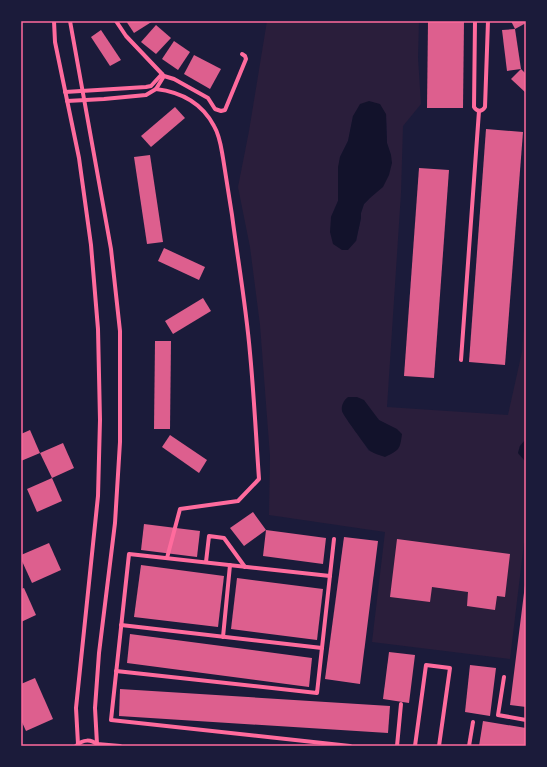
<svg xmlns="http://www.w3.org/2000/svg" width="547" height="767" viewBox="0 0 547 767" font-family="'Asap Condensed',sans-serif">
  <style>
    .green { fill: #2a1e3b; fill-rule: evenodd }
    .water { fill: #12122b }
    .building { fill: #dd5f8e }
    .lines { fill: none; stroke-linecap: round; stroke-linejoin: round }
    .minor { stroke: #ff6b9d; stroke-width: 4 }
    .neatline { fill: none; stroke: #ff6b9d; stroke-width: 1.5 }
  </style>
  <rect width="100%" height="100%" fill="#1b1b3a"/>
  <!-- green -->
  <path class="green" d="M267,21H419L418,58L421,104L403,126L401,193L387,407L508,415L522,352L526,295V439L520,446L518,453L526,462V543H524L510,659L372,642L385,532L269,515L270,456L260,325L250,247L238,187L249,131ZM386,114L387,143L391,155L370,198L364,204L361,213V218L356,241L331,217L338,201V181L340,157L348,141L353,116ZM373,414L379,420L386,424L369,451L356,431L348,421Z"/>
  <!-- water -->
  <g class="water">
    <path d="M369,101L380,104L386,114L387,143L391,155L392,163L389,175L383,187L370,198L364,204L361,213V218L356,241L348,250H342L333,244L330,232L331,217L338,201V167L340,157L348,141L353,116L360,104Z"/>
    <path d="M348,397H357L364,400L379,420L397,429L402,434C400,450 399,450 385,457C380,455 375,454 370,451C368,449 342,414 342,411C341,405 344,400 348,397Z"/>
    <path d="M526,439V462L518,453L520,446Z"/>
  </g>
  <!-- building -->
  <g class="building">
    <path d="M126,21H153L134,33Z"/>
    <path d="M428,21H464L463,108H427Z"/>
    <path d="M511,21H526V23L515,29Z"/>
    <path d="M156,25L171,38L156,54L141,42Z"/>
    <path d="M515,29L521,69L507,71L502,30Z"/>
    <path d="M101,30L121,60L110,66L91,37Z"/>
    <path d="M174,41L190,52L178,70L162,59Z"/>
    <path d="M194,55L221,69L210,89L184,74Z"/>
    <path d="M521,69L526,74V93L511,79Z"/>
    <path d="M175,107L185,118L151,147L141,136Z"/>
    <path d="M486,129L523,132L505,365L469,362Z"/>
    <path d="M150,155L163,242L147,244L134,157Z"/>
    <path d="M419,168L449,170L434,378L404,376Z"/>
    <path d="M164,248L205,267L199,280L158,261Z"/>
    <path d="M203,298L211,311L173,334L165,321Z"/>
    <path d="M155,341H171L170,429H154Z"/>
    <path d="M30,430L40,453L21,461V434Z"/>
    <path d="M170,435L207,460L199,473L162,447Z"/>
    <path d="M63,443L74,468L52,478L40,453Z"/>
    <path d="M52,478L62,501L37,512L27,489Z"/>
    <path d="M253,512L266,530L326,538L323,564L263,556L266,530L244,546L230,528Z"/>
    <path d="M144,524L200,531L197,557L141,550Z"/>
    <path d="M344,537L378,541L360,684L325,679Z"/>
    <path d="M397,539L510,554L505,597L497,596L495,610L467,606L468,592L432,587L430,602L390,597Z"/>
    <path d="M49,543L61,570L32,583L21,559V555Z"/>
    <path d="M141,565L224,576L218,627L134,617Z"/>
    <path d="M237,578L323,589L317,640L231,629Z"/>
    <path d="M525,585H526V707L510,705Z"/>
    <path d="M24,588L36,615L21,622V589Z"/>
    <path d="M130,634L312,658L309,687L127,663Z"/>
    <path d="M389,652L415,655L409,703L383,699Z"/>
    <path d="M470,665L496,668L490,716L465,712Z"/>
    <path d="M35,678L53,719L26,731L21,720V684Z"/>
    <path d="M120,689L390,706L388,733L119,716Z"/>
    <path d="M483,721L526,728V746H479Z"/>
  </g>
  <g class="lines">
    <!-- minor -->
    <g class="minor">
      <path d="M54,21L55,42L79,158L91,245L98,329L100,420L98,496L76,708L78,744"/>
      <path d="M70,21L111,249L120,331V442L115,523L99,653L95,708L97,744L120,746"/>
      <path d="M116,21L126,36L163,75"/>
      <path d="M475,21L474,107C477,112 482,112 485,107L488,21"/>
      <path d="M156,89C181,92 202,103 214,126C220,136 221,147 223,158C226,177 229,196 232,215C238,261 246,306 250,353C254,395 256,437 259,479L238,501L180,509L167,558"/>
      <path d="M65,92L146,87L151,86L162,74"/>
      <path d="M67,101L104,99L146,95L156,89L164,76L174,79L208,98L215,109L221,111L225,110L246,59L245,56L242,54"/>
      <path d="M461,360L479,111"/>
      <path d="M206,562L209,536L224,538L245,567"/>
      <path d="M330,576L129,554L111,720L350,746"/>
      <path d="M121,625L322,648"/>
      <path d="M223,637L230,565"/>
      <path d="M116,671L317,693L334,539"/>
      <path d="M504,677L498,715L526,720"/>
      <path d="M76,746C83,739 91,739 98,745"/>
      <path d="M397,746L401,704"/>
      <path d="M415,746L426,665L450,668L439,746"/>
      <path d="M469,746L473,722"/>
    </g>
  </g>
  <!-- border -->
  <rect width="547" height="767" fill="none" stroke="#1b1b3a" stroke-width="44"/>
  <rect x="22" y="22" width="503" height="723" class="neatline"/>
</svg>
